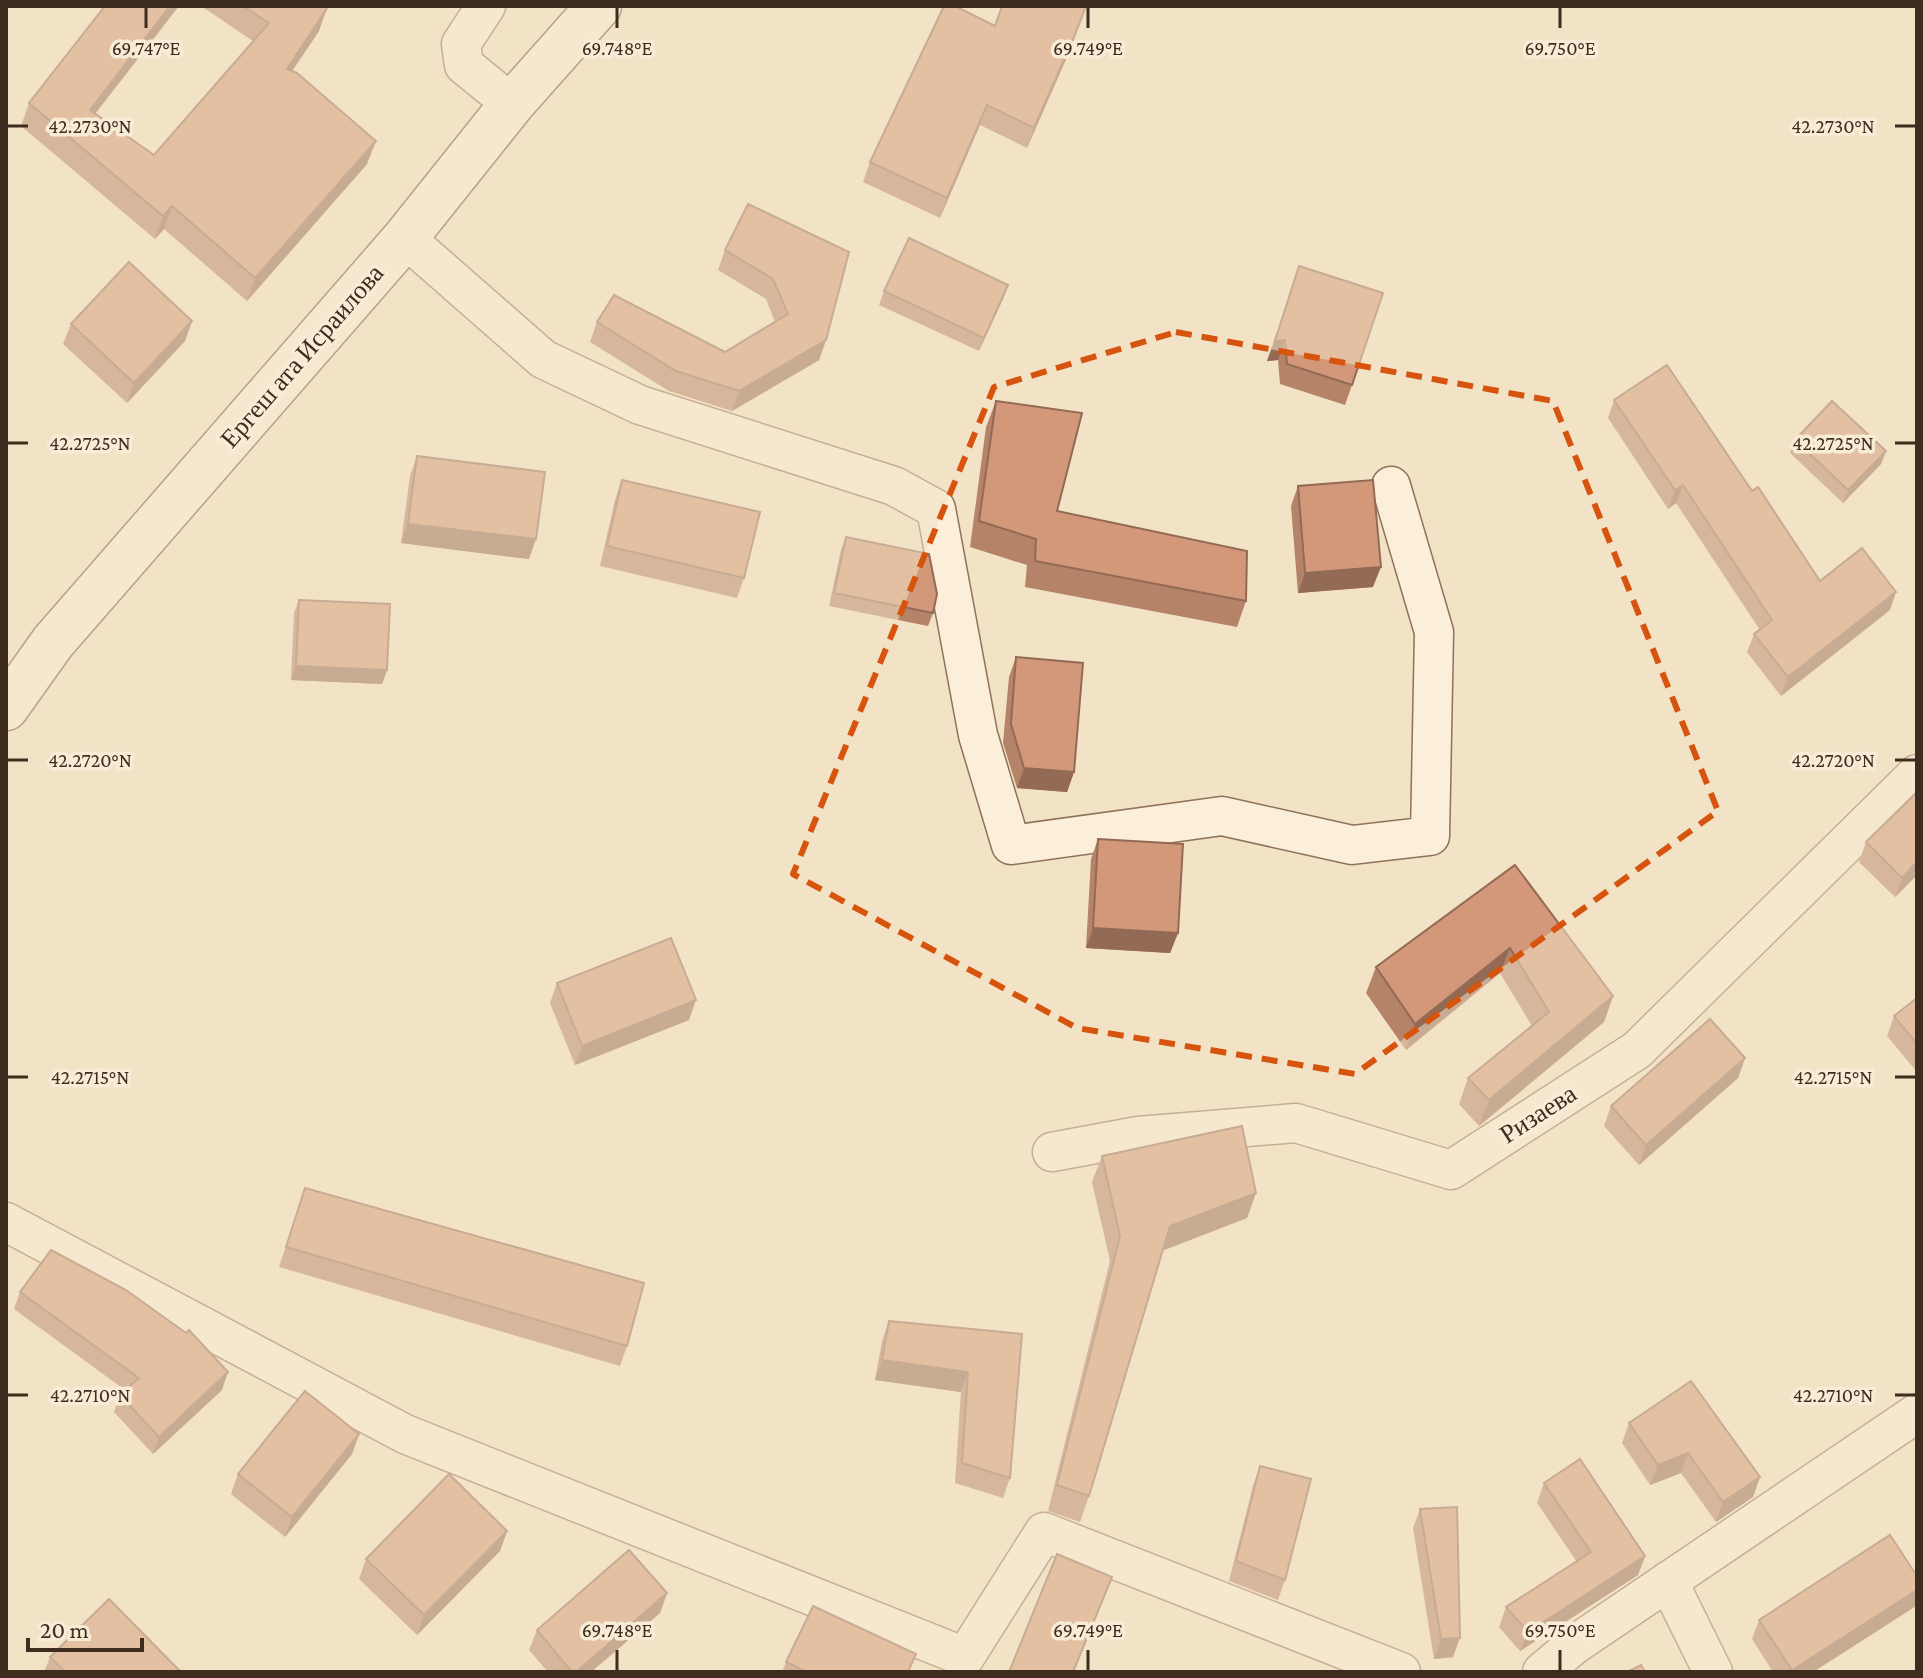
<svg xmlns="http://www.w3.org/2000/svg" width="1923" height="1678" viewBox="0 0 1923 1678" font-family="'Crimson Pro',serif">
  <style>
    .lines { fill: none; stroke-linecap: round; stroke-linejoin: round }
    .street-casing { stroke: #8f725a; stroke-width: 41 }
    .secondary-casing { stroke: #71533d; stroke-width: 47 }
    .street { stroke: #fbefda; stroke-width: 38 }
    .secondary { stroke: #fbefda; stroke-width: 44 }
    .wall { fill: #b58368 }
    .shaded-wall { fill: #936a55 }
    .building { fill: #d29879; stroke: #936a55; stroke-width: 2 }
    .marked { fill: none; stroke: #d7540e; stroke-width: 6; stroke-dasharray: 16 10; stroke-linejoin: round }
    .ticks { fill: none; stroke: #3e2c1f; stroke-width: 3 }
    .labels { text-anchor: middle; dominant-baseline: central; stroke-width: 7; stroke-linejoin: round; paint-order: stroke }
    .street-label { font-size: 26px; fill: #3e2c1f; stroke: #f8ecd6 }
    .ticks-label { font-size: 20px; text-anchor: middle; fill: #3e2c1f; stroke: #f8ecd6; stroke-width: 7; stroke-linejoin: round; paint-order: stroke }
  </style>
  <rect width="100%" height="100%" fill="#f2e2c6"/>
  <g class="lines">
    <!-- street casing -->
    <g class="street-casing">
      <g id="street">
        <path d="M486,6L461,44L464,65L512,104"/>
        <path d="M405,238L543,359L640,405L894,486L936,509L978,735L1011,845L1222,816L1352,845L1430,836L1434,632L1391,486"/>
        <path d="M1052,1152L1138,1136L1296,1123L1451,1170L1637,1050L1917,774"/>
        <path d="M6,1222L405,1434L965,1657L1044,1532L1401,1672"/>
        <path d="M1668,1581L1713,1672"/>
        <path d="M1542,1672L1574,1645L1917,1413"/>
      </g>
    </g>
    <!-- secondary casing -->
    <g class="secondary-casing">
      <path id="secondary" d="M6,708L53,642L405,238L512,104L599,6"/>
    </g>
    <!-- street -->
    <use href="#street" class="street"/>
    <!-- secondary -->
    <use href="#secondary" class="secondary"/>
  </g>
  <!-- wall -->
  <g class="wall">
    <path d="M201,6H324L319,31L292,71L367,164L247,301L164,229L155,239L21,126L29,103L96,114L154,155L253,41Z"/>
    <path d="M995,26L1067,57L1027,148L980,125L940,218L863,182L870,162Z"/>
    <path d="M748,204L826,340L819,360L732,411L669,391L590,342L597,322L725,352L775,322L766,299L718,270L725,250Z"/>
    <path d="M1299,266L1352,385L1345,405L1280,384L1278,360L1267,361Z"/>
    <path d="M1008,285L979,351L879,305L884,291Z"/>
    <path d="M192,321L185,341L127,403L63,344L71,324Z"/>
    <path d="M1614,400L1752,491L1820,581L1890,610L1781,696L1747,652L1754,634L1760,630L1676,503L1668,509L1608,418Z"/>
    <path d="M996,401L1057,511L1246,601L1237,627L1025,587L1027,565L970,547L986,427Z"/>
    <path d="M1795,440L1886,451L1881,464L1843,503L1790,453Z"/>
    <path d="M417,456L529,559L401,543L410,476Z"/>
    <path d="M622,480L744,578L737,598L600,566L615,500Z"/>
    <path d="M1298,486L1373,587L1298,593L1291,506Z"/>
    <path d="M846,537L933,613L928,626L829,606L841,550Z"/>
    <path d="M299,600L387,670L382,684L291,680L294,613Z"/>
    <path d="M1016,657L1074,772L1067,792L1017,788L1003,743L1009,677Z"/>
    <path d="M1917,792V875L1895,897L1859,862L1866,842Z"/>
    <path d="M1098,839L1178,933L1170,953L1086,948L1091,859Z"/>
    <path d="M1515,865L1613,996L1604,1022L1479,1126L1459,1104L1468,1078L1532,1026L1500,973L1406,1050L1366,993L1376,967Z"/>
    <path d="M557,983L689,1020L575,1065L550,1003Z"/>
    <path d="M1917,998V1072L1887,1036L1894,1016Z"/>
    <path d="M1745,1058L1738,1078L1639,1165L1604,1126L1611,1106Z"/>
    <path d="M1102,1156L1256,1193L1247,1218L1162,1251L1089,1496L1080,1522L1048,1511L1110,1261L1092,1182Z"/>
    <path d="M305,1188L627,1346L620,1366L279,1267Z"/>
    <path d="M20,1292L222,1390L153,1454L114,1412L120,1395L125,1390L14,1309Z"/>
    <path d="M889,1321L1022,1334L1010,1478L1003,1498L955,1483L961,1392L875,1380L882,1341Z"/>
    <path d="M1691,1381L1753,1497L1716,1522L1681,1473L1650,1485L1622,1443L1629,1423Z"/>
    <path d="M359,1434L352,1454L285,1537L231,1494L238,1474Z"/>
    <path d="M1260,1466L1285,1580L1278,1600L1229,1581L1253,1486Z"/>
    <path d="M1544,1483L1645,1556L1638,1575L1520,1651L1499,1627L1506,1607L1577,1562L1537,1503Z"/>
    <path d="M1420,1509L1453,1657L1434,1659L1413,1528Z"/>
    <path d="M507,1531L500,1551L417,1635L359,1579L366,1559Z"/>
    <path d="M1917,1576L1916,1606L1813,1672H1773L1752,1639L1759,1620Z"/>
    <path d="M667,1593L660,1613L591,1672H548L529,1650L537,1630Z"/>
    <path d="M50,1657L181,1672H44Z"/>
    <path d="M786,1662L910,1672H782Z"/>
  </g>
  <!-- shaded-wall -->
  <g class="shaded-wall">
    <path d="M170,6H179L81,132L90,110Z"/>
    <path d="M327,8L319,31L278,92L287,69Z"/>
    <path d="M1074,37L1067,57L1027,148L1034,128Z"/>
    <path d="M987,105L980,125L940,218L947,198Z"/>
    <path d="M376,141L367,164L247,301L255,278Z"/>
    <path d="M172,206L164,229L155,239L163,216Z"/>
    <path d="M1008,285L1003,299L979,351L984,338Z"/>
    <path d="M192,321L185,341L127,403L134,383Z"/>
    <path d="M826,340L819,360L732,411L739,391Z"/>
    <path d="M1285,340L1278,360L1267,361L1275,341Z"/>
    <path d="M1886,451L1881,464L1843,503L1848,490Z"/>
    <path d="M1683,485L1676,503L1668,509L1675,490Z"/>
    <path d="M408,524L536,539L529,559L401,543Z"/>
    <path d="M1381,567L1373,587L1298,593L1305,573Z"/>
    <path d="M1896,592L1890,610L1781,696L1788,677Z"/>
    <path d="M296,666L387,670L382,684L291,680Z"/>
    <path d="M1024,768L1074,772L1067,792L1017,788Z"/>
    <path d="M1917,862V875L1895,897L1902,878Z"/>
    <path d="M1093,928L1178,933L1170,953L1086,948Z"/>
    <path d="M1510,948L1500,973L1406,1050L1415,1024Z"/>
    <path d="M1613,996L1604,1022L1479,1126L1489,1100Z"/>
    <path d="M696,1000L689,1020L575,1065L582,1046Z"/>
    <path d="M1745,1058L1738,1078L1639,1165L1646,1145Z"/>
    <path d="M1256,1193L1247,1218L1161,1251L1170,1226Z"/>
    <path d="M882,1360L968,1372L961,1392L875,1380Z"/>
    <path d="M228,1372L222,1390L153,1454L159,1437Z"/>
    <path d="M359,1434L352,1454L285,1537L292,1517Z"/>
    <path d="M1688,1453L1681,1473L1650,1485L1658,1465Z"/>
    <path d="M1760,1477L1753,1497L1716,1522L1723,1502Z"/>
    <path d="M507,1531L500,1551L417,1635L424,1615Z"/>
    <path d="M1645,1556L1638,1575L1520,1651L1528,1632Z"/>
    <path d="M1112,1577L1074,1672H1073Z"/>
    <path d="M1917,1590L1916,1606L1813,1672H1791L1792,1670Z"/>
    <path d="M667,1593L660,1613L591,1672H576Z"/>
    <path d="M1460,1638L1453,1657L1434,1659L1441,1639Z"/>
  </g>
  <!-- building -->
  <g class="building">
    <path d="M105,6H170L90,110L154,155L269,23L243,6H324L327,8L287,69L297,73L376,141L255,278L172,206L163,216L29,103Z"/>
    <path d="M944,6H955L995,26L1002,6H1086L1074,37L1034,128L987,105L947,198L870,162Z"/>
    <path d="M748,204L849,252L826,340L739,391L676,371L597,322L614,295L725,352L788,314L773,279L725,250Z"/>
    <path d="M909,238L1008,285L984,338L884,291Z"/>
    <path d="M129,262L192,321L134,383L71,324Z"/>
    <path d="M1299,266L1383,293L1352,385L1287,364L1285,340L1275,341Z"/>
    <path d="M1667,365L1752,491L1758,487L1820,581L1862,548L1896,592L1788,677L1754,634L1772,620L1683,485L1675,490L1614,400Z"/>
    <path d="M996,401L1082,413L1057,511L1247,551L1246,601L1035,561L1036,539L979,521Z"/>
    <path d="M1832,401L1886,451L1848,490L1795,440Z"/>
    <path d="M417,456L545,472L536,539L408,524Z"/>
    <path d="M622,480L760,512L744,578L607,546Z"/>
    <path d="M1373,480L1381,567L1305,573L1298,486Z"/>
    <path d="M846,537L929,554L937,594L933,613L834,593Z"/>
    <path d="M299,600L390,604L387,670L296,666Z"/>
    <path d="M1016,657L1083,663L1074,772L1024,768L1011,724Z"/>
    <path d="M1917,792V862L1902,878L1866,842Z"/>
    <path d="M1098,839L1183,844L1178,933L1093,928Z"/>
    <path d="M1515,865L1613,996L1489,1100L1468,1078L1549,1012L1510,948L1415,1024L1376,967Z"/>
    <path d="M671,938L696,1000L582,1046L557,983Z"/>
    <path d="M1917,998V1044L1894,1016Z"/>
    <path d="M1710,1019L1745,1058L1646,1145L1611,1106Z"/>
    <path d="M1242,1126L1256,1193L1170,1226L1089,1496L1057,1485L1120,1236L1102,1156Z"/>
    <path d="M305,1188L644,1283L627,1346L286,1247Z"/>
    <path d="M51,1250L126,1290L186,1333L189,1330L228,1372L159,1437L120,1395L139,1378L20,1292Z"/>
    <path d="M889,1321L1022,1334L1010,1478L962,1463L968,1372L882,1360Z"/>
    <path d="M1691,1381L1760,1477L1723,1502L1688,1453L1658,1465L1629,1423Z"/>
    <path d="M305,1391L359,1434L292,1517L238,1474Z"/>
    <path d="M1580,1459L1645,1556L1528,1632L1506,1607L1591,1552L1544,1483Z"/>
    <path d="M1260,1466L1311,1479L1285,1580L1236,1561Z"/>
    <path d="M449,1474L507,1531L424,1615L366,1559Z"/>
    <path d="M1457,1507L1460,1638L1441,1639L1420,1509Z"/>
    <path d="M1890,1535L1917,1576V1590L1792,1670L1759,1620Z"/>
    <path d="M629,1550L667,1593L576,1672H572L537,1630Z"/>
    <path d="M1057,1554L1112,1577L1073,1672H1009Z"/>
    <path d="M109,1599L181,1672H65L50,1657Z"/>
    <path d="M813,1606L916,1654L908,1672H807L786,1662Z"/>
    <path d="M1641,1665L1645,1672H1627Z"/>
  </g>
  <!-- marked area -->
  <path d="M0 0H1923V1678H0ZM1176,332L1553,401L1718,811L1355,1074L1077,1028L793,874L994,387Z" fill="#f2e2c6" fill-opacity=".55" fill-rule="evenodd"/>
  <path class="marked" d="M1176,332L1553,401L1718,811L1355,1074L1077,1028L793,874L994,387Z"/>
  <!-- ticks -->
  <path class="ticks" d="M146,8V28M617,8V28M1088,8V28M1560,8V28M8,126H28M1895,126H1915M8,443H28M1895,443H1915M8,760H28M1895,760H1915M8,1077H28M1895,1077H1915M8,1395H28M1895,1395H1915M617,1650V1670M1088,1650V1670M1560,1650V1670"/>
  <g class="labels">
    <!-- street labels -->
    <g class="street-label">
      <text transform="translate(302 356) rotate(-49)">Ергеш ата Исраилова</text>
      <text transform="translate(1538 1114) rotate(-33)">Ризаева</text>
    </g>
  </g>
  <g class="ticks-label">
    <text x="146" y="55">69.747°E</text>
    <text x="617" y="55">69.748°E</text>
    <text x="1088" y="55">69.749°E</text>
    <text x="1560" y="55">69.750°E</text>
    <text x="90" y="133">42.2730°N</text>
    <text x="1833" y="133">42.2730°N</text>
    <text x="90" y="450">42.2725°N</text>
    <text x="1833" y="450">42.2725°N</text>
    <text x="90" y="767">42.2720°N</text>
    <text x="1833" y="767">42.2720°N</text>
    <text x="90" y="1084">42.2715°N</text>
    <text x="1833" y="1084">42.2715°N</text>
    <text x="90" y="1402">42.2710°N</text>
    <text x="1833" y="1402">42.2710°N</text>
    <text x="617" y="1637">69.748°E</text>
    <text x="1088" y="1637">69.749°E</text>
    <text x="1560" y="1637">69.750°E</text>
  </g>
  <!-- border -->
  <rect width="1923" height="1678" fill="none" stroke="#3e2c1f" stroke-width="16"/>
  <!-- scale -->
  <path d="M28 1638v12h114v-12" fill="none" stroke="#3e2c1f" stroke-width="4"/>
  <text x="40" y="1638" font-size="24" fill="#3e2c1f" stroke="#f8ecd6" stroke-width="6" paint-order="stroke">20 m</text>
</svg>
